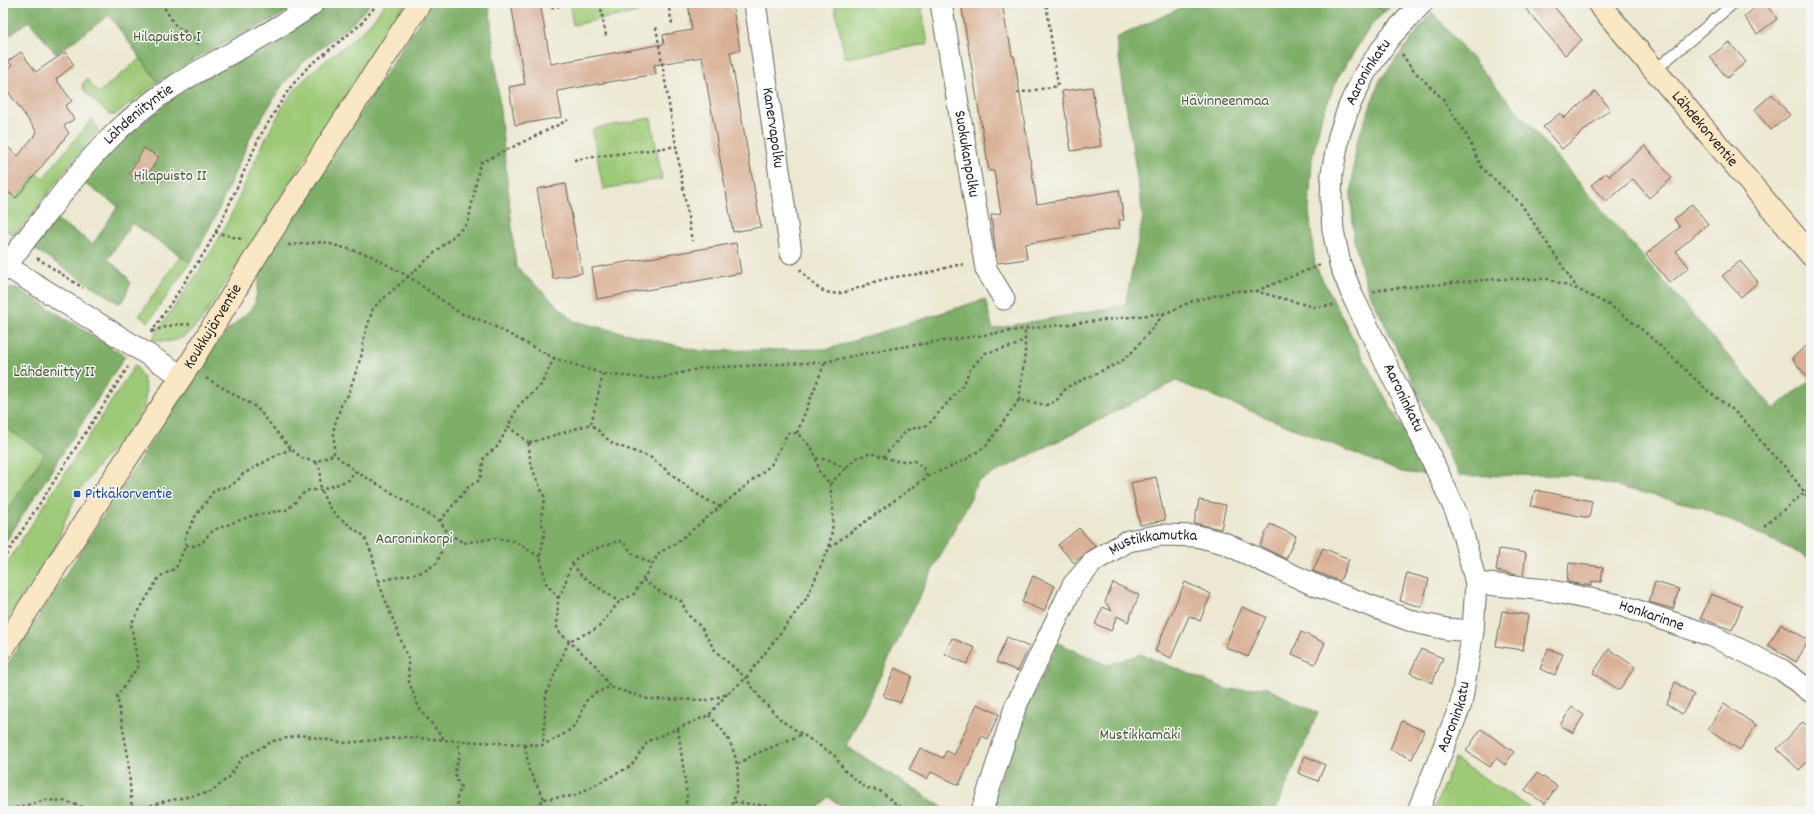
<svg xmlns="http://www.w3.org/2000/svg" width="1814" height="814" viewBox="0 0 1814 814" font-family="Dekko,sans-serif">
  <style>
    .green { fill: #9eca78; stroke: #5d734a }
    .forest { fill: #7eae68; stroke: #4d6542 }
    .building { fill: #d9b095 }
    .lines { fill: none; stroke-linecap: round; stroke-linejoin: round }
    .lane-casing { stroke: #65635b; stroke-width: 12 }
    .street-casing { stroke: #65635b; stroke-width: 23 }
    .secondary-casing { stroke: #65635b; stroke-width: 24 }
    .path { stroke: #65635b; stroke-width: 2.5; stroke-dasharray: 3 3; stroke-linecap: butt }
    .lane { stroke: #fff; stroke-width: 10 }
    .street { stroke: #fff; stroke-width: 21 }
    .secondary { stroke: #fae7c3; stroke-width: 22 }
    .transit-dot { fill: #1a4fb4; stroke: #f6f6f2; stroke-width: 1.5 }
    .labels { text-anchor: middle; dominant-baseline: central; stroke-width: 3; stroke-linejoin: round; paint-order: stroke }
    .park-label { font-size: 16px; fill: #4a593c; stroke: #f6f6f2 }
    .street-label { font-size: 16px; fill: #1c1c1c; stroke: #f6f6f2 }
    .transit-label { font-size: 16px; fill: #164399; stroke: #f6f6f2; text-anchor: start }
  </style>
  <rect width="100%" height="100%" fill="#f6f6f2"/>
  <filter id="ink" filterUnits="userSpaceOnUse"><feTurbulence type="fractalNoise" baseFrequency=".025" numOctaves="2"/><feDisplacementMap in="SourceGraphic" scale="8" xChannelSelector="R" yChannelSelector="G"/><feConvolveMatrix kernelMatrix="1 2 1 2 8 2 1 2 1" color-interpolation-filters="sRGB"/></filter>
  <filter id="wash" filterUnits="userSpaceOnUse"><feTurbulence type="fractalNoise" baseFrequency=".012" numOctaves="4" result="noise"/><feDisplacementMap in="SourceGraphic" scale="16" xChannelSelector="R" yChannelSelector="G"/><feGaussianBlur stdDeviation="0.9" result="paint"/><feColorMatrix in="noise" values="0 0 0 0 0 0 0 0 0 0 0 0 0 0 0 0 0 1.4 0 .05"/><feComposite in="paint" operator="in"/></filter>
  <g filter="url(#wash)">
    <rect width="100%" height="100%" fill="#ece8d1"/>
    <!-- green -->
    <g class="green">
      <path d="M385,3H406L201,321C186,337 175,346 152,339C178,300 209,261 229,219C248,179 265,133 290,96C308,71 335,55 358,35C369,26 377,15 385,3Z"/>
      <path d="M569,3H637L639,12L573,25Z"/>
      <path d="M834,3H921L928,44L845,58Z"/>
      <path d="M141,58L158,82L115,115H110L85,92L82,84L87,79L98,93Z"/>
      <path d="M651,118L662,179L603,189L592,129Z"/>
      <path d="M92,119L98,128L97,132L76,157L18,232L13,235L3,228V188L16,198L36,173L43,178Z"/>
      <path d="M180,256L190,262L149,322L139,316Z"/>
      <path d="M135,365L143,378L146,390L144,408L128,433L100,463L78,493L66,518L56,546L3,625V569Z"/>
      <path d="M3,426L45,453L3,518Z"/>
      <path d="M1455,759L1535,811H1433Z"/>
    </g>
    <!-- forest -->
    <g class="forest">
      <path d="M3,3H299L280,16L194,59L158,82L109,15L56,54L29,21L3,40Z"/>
      <path d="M328,3H371L354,22L301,64L283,84L252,134L217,213L199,248L190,262L132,223L108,259L127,277L130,284L123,301L118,303L33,248L55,218L93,244L118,206L82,182C114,147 148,114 188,89C215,71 246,59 274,43C293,31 311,17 328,3Z"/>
      <path d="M431,3H489L516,267L574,321L700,351L828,349L985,299L993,329L1125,305L1143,217L1116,38L1191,3H1394L1372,24L1338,77L1321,119L1312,159L1309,211L1315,265L1368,367L1429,475L1401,472L1176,381L977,482L970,500L928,579L846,746L949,811H850L828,797L816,811H3V671L213,347L229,329L248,312L255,303L261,267Z"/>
      <path d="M1432,12L1774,409L1811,379V561L1803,555L1704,508L1572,475L1459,476L1367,288L1354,240L1351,194L1356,145L1380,80Z"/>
      <path d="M7,288H17L125,356L3,546V518L45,453L3,426V290Z"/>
      <path d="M1058,643L1107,665L1141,654L1229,690L1265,687L1318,713L1275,811H993L991,808L1009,754L1029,704Z"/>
    </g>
    <g id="blocks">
      <!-- building -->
      <g class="building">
        <path d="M511,3H540L551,64L664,44L663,35L692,30L688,3H732L740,50L730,52L761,227L733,232L702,57L654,65L656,74L557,91L562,117L515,125L509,87L525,84Z"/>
        <path d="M961,3H1002L1008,38H1009L1012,56H1014L1037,204L1119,190L1124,220H1119L1120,228L1025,244L1027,259L997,263L991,215L1001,213L994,171H989Z"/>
        <path d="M1521,3H1551L1582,40L1565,55Z"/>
        <path d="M1761,3H1765L1777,19L1757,34L1744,17Z"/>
        <path d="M1729,42L1746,62L1727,78L1710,57Z"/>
        <path d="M21,52L36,72L65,52L74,65L56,79L72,101L65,106L74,119L64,126L69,133L16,198L3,188V143L18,156L37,132L9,93L10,92L3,82V72L12,66L8,61Z"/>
        <path d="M1092,87L1101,146L1071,151L1062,91Z"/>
        <path d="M1596,91L1610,109L1562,149L1543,127L1560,113L1564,118Z"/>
        <path d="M1772,94L1790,115L1771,130L1754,110Z"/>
        <path d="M1645,146L1672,178L1649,198L1633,179L1606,202L1591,185L1606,173L1609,176Z"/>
        <path d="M144,148L159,157L143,183L129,174Z"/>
        <path d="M566,184L582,273L553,279L537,189Z"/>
        <path d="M1692,204L1708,224L1676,251L1689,267L1670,283L1646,254L1680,227L1674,219Z"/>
        <path d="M736,243L741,273L597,299L592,268Z"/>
        <path d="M1740,261L1758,282L1741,297L1722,276Z"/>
        <path d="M1811,342V382L1792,358Z"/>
        <path d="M1156,477L1165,520L1140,525L1131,483Z"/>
        <path d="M1535,490L1592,501L1589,518L1531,506Z"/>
        <path d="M1199,500L1226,505L1221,529L1194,523Z"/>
        <path d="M1270,524L1296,536L1286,559L1260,546Z"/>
        <path d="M1079,528L1095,546L1074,563L1058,545Z"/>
        <path d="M1323,548L1349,559L1340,581L1313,571Z"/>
        <path d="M1499,549L1526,553L1523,576L1496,571Z"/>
        <path d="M1569,563L1603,567L1601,582L1592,581L1591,586L1567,582Z"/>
        <path d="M1407,573L1429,579L1422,607L1400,601Z"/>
        <path d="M1033,576L1055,586L1044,611L1022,602Z"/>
        <path d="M1185,582L1211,594L1200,621L1189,616L1171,658L1155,651Z"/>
        <path d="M1655,582L1679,589L1673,609L1649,602Z"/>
        <path d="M1113,583L1139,595L1128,622L1117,616L1111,631L1095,624L1103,607L1112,611L1105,602Z"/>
        <path d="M1711,594L1742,606L1732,630L1701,618Z"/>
        <path d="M1242,607L1266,617L1248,657L1225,647Z"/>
        <path d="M1502,611L1528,615L1523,650L1496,646Z"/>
        <path d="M1781,624L1809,640L1796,662L1768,645Z"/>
        <path d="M1301,632L1325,643L1315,664L1292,654Z"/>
        <path d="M1007,637L1029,647L1018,671L996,662Z"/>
        <path d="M952,638L975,648L967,664L945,654Z"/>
        <path d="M1421,649L1443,658L1432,683L1410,673Z"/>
        <path d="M1548,649L1563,654L1555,675L1540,669Z"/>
        <path d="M1609,649L1635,667L1619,690L1593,673Z"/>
        <path d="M895,668L912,676L900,703L883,696Z"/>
        <path d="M1675,682L1694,695L1682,714L1667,704Z"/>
        <path d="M977,704L999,714L988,739L982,736L959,785L931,772L927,779L909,770L920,748L943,758L946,751L954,755Z"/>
        <path d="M1724,704L1756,725L1740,750L1708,729Z"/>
        <path d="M1572,707L1584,715L1573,733L1560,725Z"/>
        <path d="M1402,721L1424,731L1412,759L1390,749Z"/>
        <path d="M1803,722L1811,730V758L1799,770L1777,749Z"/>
        <path d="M1481,729L1514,752L1505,765L1496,758L1490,767L1466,751Z"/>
        <path d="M1305,756L1325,765L1318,781L1298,773Z"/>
        <path d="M1537,773L1557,786L1545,804L1525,790Z"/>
      </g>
    </g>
  </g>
  <g filter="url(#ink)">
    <use href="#blocks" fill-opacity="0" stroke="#65635b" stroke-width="1"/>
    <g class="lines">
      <!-- lane casing -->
      <g class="lane-casing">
        <path id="lane" d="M1654,71L1734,3"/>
      </g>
      <!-- street casing -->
      <g class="street-casing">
        <g id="street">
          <path id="s1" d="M755,3L791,253"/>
          <path id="s2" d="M941,3L986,269L1004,299"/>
          <path d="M3,264L182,376"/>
          <path id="s3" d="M3,271C18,249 34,229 51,208C88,160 121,120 173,87C220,56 269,37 314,3"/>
          <path id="s4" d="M1476,583L1547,590L1623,606L1712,636L1782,670L1811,692"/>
          <path id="s5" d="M982,811L1015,708L1073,585L1094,561L1128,541L1162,535L1197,536L1224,543L1312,584L1414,622L1447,629L1473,631"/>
          <path id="s6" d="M1418,811L1461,704L1473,631L1476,583L1458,516L1405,402L1353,297L1340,264L1333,230L1331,200L1332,173L1339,136L1349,106L1365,73L1390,37L1422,3"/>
        </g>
      </g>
      <!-- secondary casing -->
      <g class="secondary-casing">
        <g id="secondary">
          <path id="s7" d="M1598,3L1811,255"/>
          <path id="s8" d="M3,648L95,506L188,367L261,248L420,3"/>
        </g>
      </g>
      <!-- path -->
      <g class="path">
        <path d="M161,3L176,26L193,37L199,47"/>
        <path d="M600,3L606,36"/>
        <path d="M668,3L672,24"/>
        <path d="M1378,3L1387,12"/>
        <path d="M551,8L571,3"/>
        <path d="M656,27L692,241"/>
        <path d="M1402,54L1412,69L1443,99L1466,134L1482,168L1521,204L1577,288"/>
        <path d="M1017,93L1058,86L1046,3"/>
        <path d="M574,160C608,154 642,152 676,146"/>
        <path d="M215,232L241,239"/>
        <path d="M288,245L324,242L369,255L408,276L460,313L486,322L554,358L603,374L656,379L701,368L825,362L881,350L1025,329L1166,313L1193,301L1234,291H1255L1314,307L1334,305"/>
        <path d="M37,258L83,288"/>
        <path d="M800,269C809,280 817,291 831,293C844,296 868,283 881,280C896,276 912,275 927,273C940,270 952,265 966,264"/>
        <path d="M1256,291L1320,265"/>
        <path d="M1373,292L1385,289L1497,279H1548L1577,289L1611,306L1645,332L1708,391L1732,409L1752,429L1766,448L1787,469L1805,493L1811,505"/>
        <path d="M152,331L173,325L190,324"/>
        <path d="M151,333L206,250L224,216L260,136L289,89L307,68L360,25L378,3"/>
        <path d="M603,374L591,424L613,444L650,457L695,493L720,507"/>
        <path d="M206,378L256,407L291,449L302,458L316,462L334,454"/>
        <path d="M1019,400L1025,353V329"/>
        <path d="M797,433L825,362"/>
        <path d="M529,443C529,467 536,477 545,498C543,510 538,519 545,531L540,557L546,583L558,598L557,627L559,632L596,666L610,687"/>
        <path d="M529,443L508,426L519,405L541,385L554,358"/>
        <path d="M529,443L591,424"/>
        <path d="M883,457L907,430L928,425L964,384L969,371L985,353L1014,346L1025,339"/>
        <path d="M816,458L829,460L847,469"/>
        <path d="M316,462L320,469L321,476L320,482L321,490L328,506L337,516L364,536L372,554L378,581L408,659L409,682L419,708L444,739"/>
        <path d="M830,484L856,458L871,453L896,461H914L923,468L927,477"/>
        <path d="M440,521L469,486L480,480L484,457L498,446L508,426"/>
        <path d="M1764,526L1811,487"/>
        <path d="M186,545L194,546L202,543L209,534L216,529L254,515L286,510L293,505L301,495L309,490H321L349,480L355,471"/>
        <path d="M830,547L927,477L965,460L986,446L1019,400L1046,405L1056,401L1067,387L1121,362L1133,351L1165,313"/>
        <path d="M540,557L514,541L496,538L464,543L448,533L440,521L355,471L334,454V427L342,403L348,395L362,354L363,341L373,308L468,223L480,163L568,120"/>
        <path d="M3,560L128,367"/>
        <path d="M572,564L581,575L619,602"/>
        <path d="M643,580L662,593L681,601L688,615L701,627L714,649L723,658L746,678L761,699L782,721L834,755L845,771L866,788L880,791L905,811"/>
        <path d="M378,581L423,572L437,563L448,533"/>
        <path d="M558,598C566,587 566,576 572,564C577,553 607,545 619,541L623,542L634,555L651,563"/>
        <path d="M709,715C714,721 721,727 725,734C740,757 743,788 728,811"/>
        <path d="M678,729L687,796L685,811"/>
        <path d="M525,745L529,770L544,799L532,811"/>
        <path d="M738,764L753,755L803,734"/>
        <path d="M544,799L574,796L631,766L648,741L709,715L727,694"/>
        <path d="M734,802L768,806"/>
        <path d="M4,811L46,800L64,801L95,811"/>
        <path d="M132,811L128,756L117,696L138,667L131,624L159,577L176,568L186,545L185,537L195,517L213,492L219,488L227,487L236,482L243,474L279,454L291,449"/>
        <path d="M133,811L162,802L211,792L229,777L242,758L273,741L301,735L345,743L407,737L458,741L543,745L566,733L576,724L587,700L595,693L610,687L648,699L710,700L727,694L746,678L806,599L829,548L833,524V508L830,484L819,471L816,458L812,448L797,433H788L771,465L675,544L659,553L634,594L619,602L598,628L569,641L546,694L543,745"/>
        <path d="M458,811L457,798L461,787C452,773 455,772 459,757C460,753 459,747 458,741"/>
      </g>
      <!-- lane -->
      <use href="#lane" class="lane"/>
      <!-- street -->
      <use href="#street" class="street"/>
      <!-- secondary -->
      <use href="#secondary" class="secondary"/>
    </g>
  </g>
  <!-- markers -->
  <rect class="transit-dot" x="73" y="490" width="8" height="8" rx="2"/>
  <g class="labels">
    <!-- park labels -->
    <g class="park-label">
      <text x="167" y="37">Hilapuisto I</text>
      <text x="1225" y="101">Hävinneenmaa</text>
      <text x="170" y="176">Hilapuisto II</text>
      <text x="54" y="372">Lähdeniitty II</text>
      <text x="414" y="539">Aaroninkorpi</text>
      <text x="1140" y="735">Mustikkamäki</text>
    </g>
    <!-- street labels -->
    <g class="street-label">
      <text stroke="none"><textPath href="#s6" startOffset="785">Aaroninkatu</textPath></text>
      <text stroke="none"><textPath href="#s3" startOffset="208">Lähdeniityntie</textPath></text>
      <text stroke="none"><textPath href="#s1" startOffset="126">Kanervapolku</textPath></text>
      <text stroke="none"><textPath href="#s7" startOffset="165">Lähdekorventie</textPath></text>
      <text stroke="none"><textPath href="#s2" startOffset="153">Suokukanpolku</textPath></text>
      <text stroke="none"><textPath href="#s8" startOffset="384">Koukkujärventie</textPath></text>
      <text transform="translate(1403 398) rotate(64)">Aaroninkatu</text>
      <text stroke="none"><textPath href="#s5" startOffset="340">Mustikkamutka</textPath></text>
      <text stroke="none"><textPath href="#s4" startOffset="179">Honkarinne</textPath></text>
      <text stroke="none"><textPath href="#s6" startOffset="101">Aaroninkatu</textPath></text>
    </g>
    <!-- transit labels -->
    <g class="transit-label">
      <text x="85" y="494">Pitkäkorventie</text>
    </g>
  </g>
  <!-- margin -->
  <rect width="1814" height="814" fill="none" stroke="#f6f6f2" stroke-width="16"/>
</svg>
